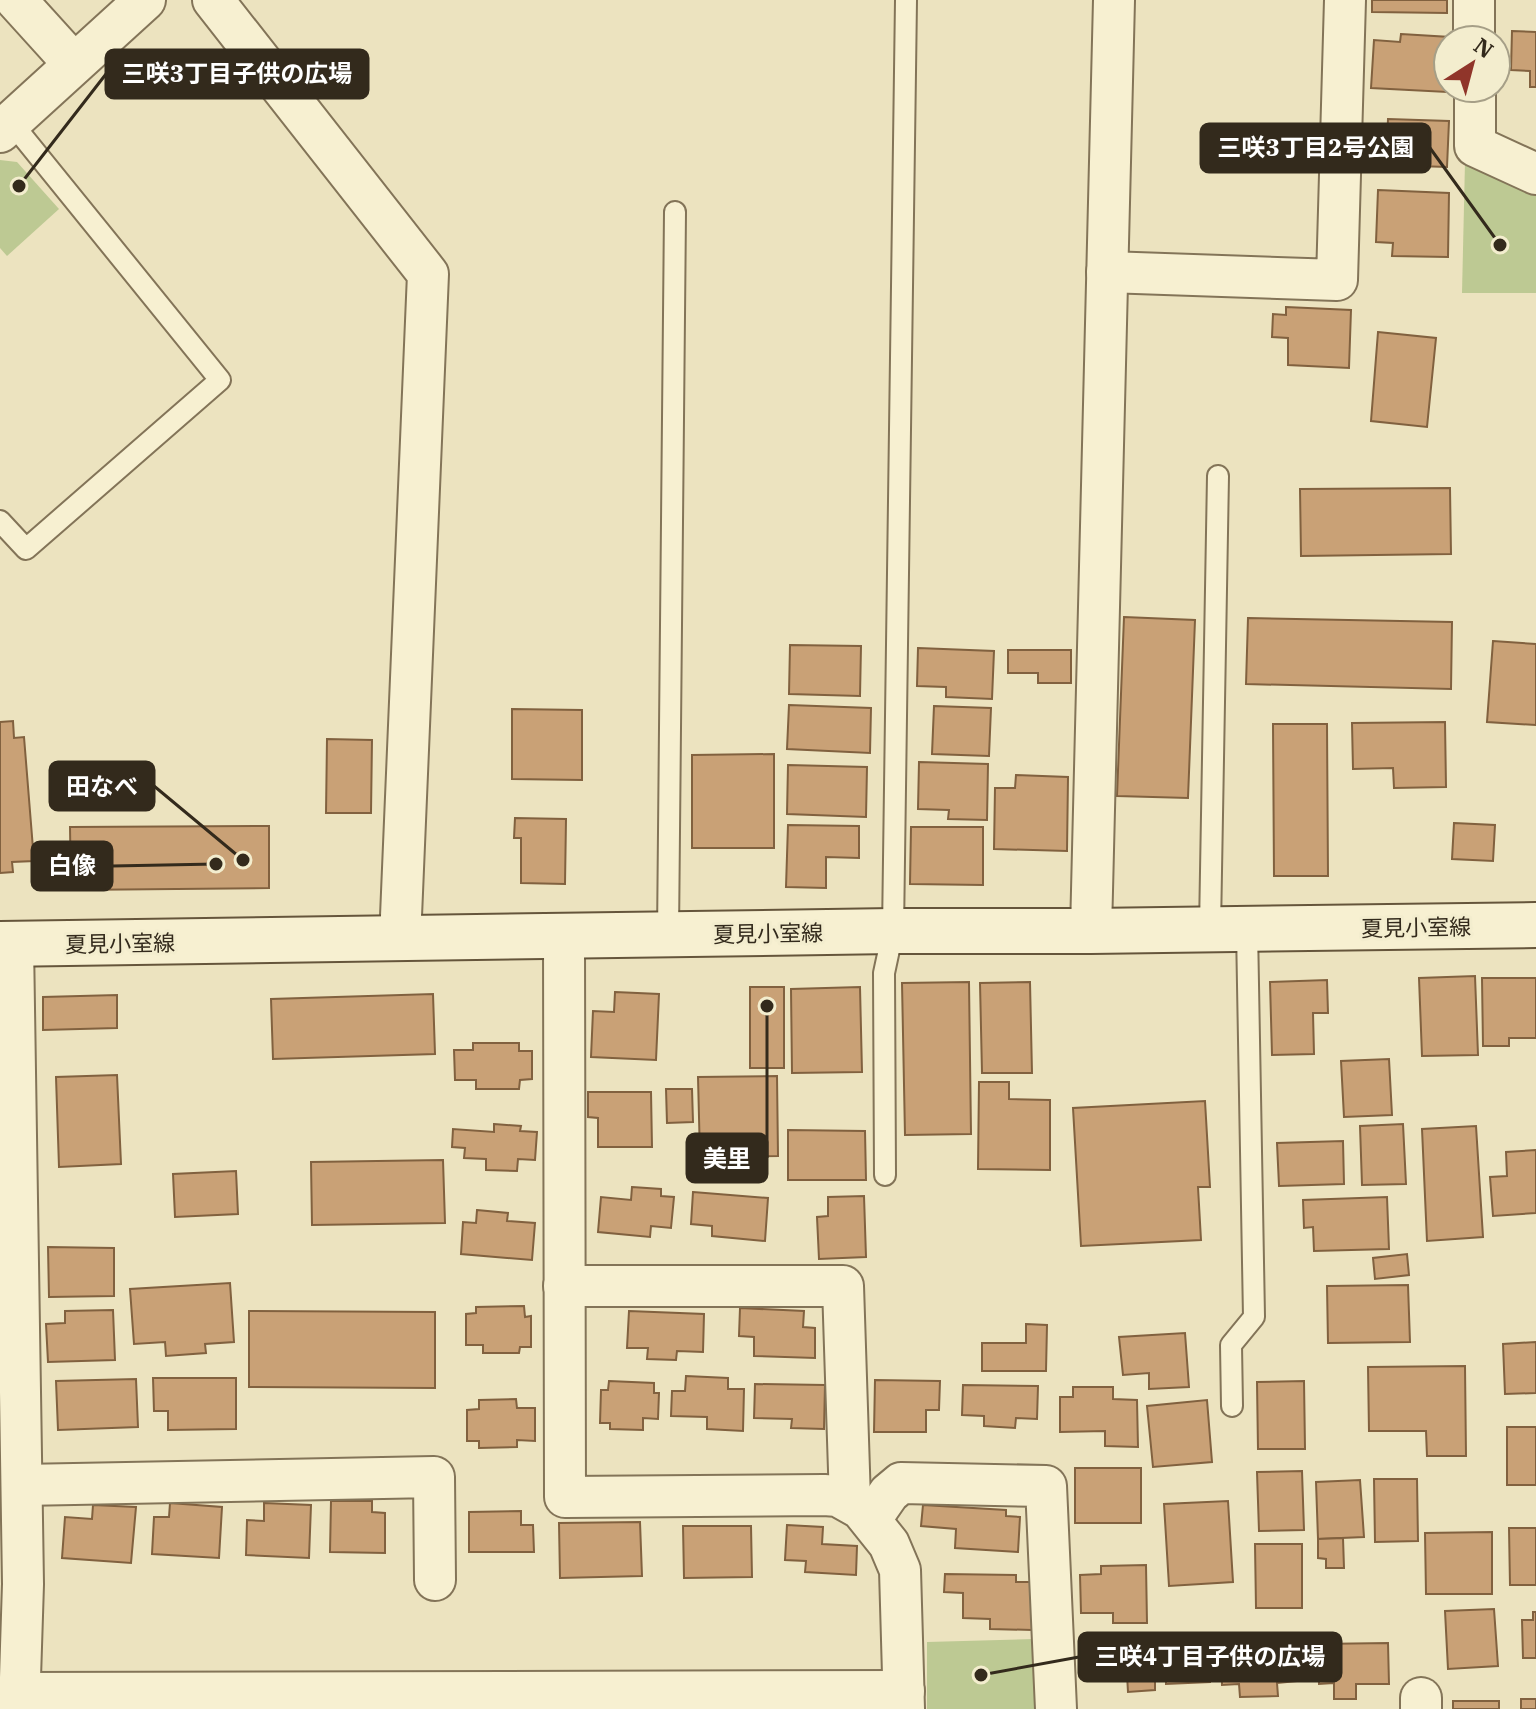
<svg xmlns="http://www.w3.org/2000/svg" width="1536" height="1709" viewBox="0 0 1536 1709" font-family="'IBM Plex Serif','Noto Sans JP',serif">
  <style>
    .green { fill: #bdc993 }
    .building { fill: #c9a176; stroke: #81613f; stroke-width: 2 }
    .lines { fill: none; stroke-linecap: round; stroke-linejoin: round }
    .lane-casing { stroke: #837458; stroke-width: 24 }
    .street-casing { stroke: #837458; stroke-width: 44 }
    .secondary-casing { stroke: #65553b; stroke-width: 48 }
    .lane { stroke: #f7f0d1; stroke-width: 20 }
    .street { stroke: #f7f0d1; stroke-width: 40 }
    .secondary { stroke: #f7f0d1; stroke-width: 44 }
    .labels { text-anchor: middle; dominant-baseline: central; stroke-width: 6; stroke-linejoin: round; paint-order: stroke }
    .street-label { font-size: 22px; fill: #332a1c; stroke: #f3edce }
    .leader { fill: none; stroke: #332a1c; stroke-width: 3 }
    .callout-dot { fill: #332a1c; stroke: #f3edce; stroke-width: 3 }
    .callout { fill: #332a1c; stroke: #332a1c; stroke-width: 3 }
    .callout-label { font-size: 24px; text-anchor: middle; font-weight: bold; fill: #fff }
  </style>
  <rect width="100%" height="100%" fill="#ece3bf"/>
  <!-- green -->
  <g class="green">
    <path d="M0,160L17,162L59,209L7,256L0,248Z"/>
    <path d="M1465,162L1536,196V293H1462Z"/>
    <path d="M1034,1639L1036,1709H927V1642Z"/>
  </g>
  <!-- building -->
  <g class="building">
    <path d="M1372,0H1447V13L1372,12Z"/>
    <path d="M1512,31L1536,32V87H1530V71L1511,70Z"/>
    <path d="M1401,34L1450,37L1447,92L1371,88L1374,40L1400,42Z"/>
    <path d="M1388,119L1449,121L1447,167L1386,165Z"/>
    <path d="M1378,190L1449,193L1448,257L1392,256L1393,243L1376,242Z"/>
    <path d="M1286,307L1351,310L1349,368L1288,365V338L1272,337L1273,314L1286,315Z"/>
    <path d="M1378,332L1436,338L1427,427L1371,421Z"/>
    <path d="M1450,488L1451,554L1301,556L1300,489Z"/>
    <path d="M1124,617L1195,620L1188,798L1117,796Z"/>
    <path d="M1248,618L1452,622L1451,689L1246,684Z"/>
    <path d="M1493,641L1536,644V725L1487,722Z"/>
    <path d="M790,645L861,646L860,696L789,694Z"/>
    <path d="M918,648L994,651L992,699L946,697V687L917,686Z"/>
    <path d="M1008,650H1071V683H1038V673H1008Z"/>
    <path d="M789,705L871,708L870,753L787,749Z"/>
    <path d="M934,706L991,708L989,756L932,754Z"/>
    <path d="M512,709L582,710V780L512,779Z"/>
    <path d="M13,721L14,738L24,737L34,861L12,862L13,872L0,873V722Z"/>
    <path d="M1445,722L1446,787L1394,788L1393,768L1353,769L1352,723Z"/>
    <path d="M1273,724H1327L1328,876H1274Z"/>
    <path d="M327,739L372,740L371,813H326Z"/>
    <path d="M774,754V848H692V755Z"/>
    <path d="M919,762L988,764L987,820L948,819L949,810L918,809Z"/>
    <path d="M788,765L867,767L866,817L787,814Z"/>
    <path d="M1016,775L1068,777L1067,851L994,849L995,788H1015Z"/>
    <path d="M515,818L566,819L565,884L521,883V838H514Z"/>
    <path d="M1454,823L1495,825L1493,861L1452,859Z"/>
    <path d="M788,825L859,826V858L826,857V888L786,887Z"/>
    <path d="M269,826V888L71,890L70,827Z"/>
    <path d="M911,827H983V885L910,884Z"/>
    <path d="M1475,976L1478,1055L1422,1056L1419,978Z"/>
    <path d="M1482,978H1536V1038H1509V1046H1483Z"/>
    <path d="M1327,980L1328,1013H1313L1314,1054L1272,1055L1270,982Z"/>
    <path d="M969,982L971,1134L905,1135L902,983Z"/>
    <path d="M1030,982L1032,1073H982L980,983Z"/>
    <rect x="750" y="987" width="34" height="81"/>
    <path d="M860,987L862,1072L792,1073L791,989Z"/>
    <path d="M615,992L659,994L656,1060L591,1057L593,1011L614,1012Z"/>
    <path d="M433,994L435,1054L273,1059L271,999Z"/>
    <path d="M117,995V1028L43,1030V997Z"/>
    <path d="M473,1043H519V1051H532V1079L520,1080L519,1089H476V1080H455L454,1050H473Z"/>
    <path d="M1389,1059L1392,1115L1344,1117L1341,1061Z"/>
    <path d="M117,1075L121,1164L59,1167L56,1077Z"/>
    <path d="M777,1076L778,1156L700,1157L698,1077Z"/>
    <path d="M979,1082H1009V1099L1050,1100V1170L978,1169Z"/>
    <path d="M666,1089H692L693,1122L667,1123Z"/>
    <path d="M588,1092H651L652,1147H598V1118L588,1117Z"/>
    <path d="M1205,1101L1210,1187H1198L1201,1240L1081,1246L1073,1108Z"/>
    <path d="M494,1124L521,1126L520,1131L537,1132L535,1160L518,1159L517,1171L486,1170V1159L464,1158L465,1148L452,1147L453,1129L494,1132Z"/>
    <path d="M1403,1124L1406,1184L1362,1185L1360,1126Z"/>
    <path d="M1476,1126L1483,1237L1427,1241L1422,1129Z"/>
    <path d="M788,1130L865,1131L866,1180H788Z"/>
    <path d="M1343,1141L1344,1184L1279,1186L1277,1143Z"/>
    <path d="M1536,1150V1213L1493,1216L1490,1177L1507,1176L1506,1152Z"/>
    <path d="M443,1160L445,1223L312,1225L311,1162Z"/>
    <path d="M236,1171L238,1214L175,1217L173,1174Z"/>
    <path d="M632,1187L661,1189V1196L674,1197L671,1228L651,1226L650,1237L598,1232L601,1197L631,1200Z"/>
    <path d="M693,1192L768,1198L765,1241L712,1236V1226L691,1224Z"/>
    <path d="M864,1196L866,1257L819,1259L817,1217L828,1216V1197Z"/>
    <path d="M1387,1197L1389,1249L1314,1251L1313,1227L1304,1228L1303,1200Z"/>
    <path d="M477,1210L508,1213L507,1221L535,1223L532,1260L461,1254L463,1222L476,1223Z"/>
    <path d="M48,1247L114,1248V1296L49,1297Z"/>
    <path d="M1407,1254L1409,1275L1375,1279L1373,1258Z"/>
    <path d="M230,1283L234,1342L205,1344L206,1353L166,1356L165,1342L134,1344L130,1289Z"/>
    <path d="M1408,1285L1410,1342L1328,1343L1327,1286Z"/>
    <path d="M524,1306L525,1317L531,1316V1347H520L519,1353H483V1345H466V1314L476,1313V1307Z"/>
    <path d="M740,1308L804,1311L803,1327L815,1328V1358L754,1356V1337L739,1336Z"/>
    <path d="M113,1310L115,1360L48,1362L46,1324L65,1323V1311Z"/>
    <path d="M249,1311L435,1312V1388L249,1387Z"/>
    <path d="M629,1311L704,1314L703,1352L677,1351L676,1360L647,1359L648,1348H627Z"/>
    <path d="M1026,1324L1047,1325L1046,1371H982V1343H1026Z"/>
    <path d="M1185,1333L1189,1387L1149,1389V1373L1123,1375L1119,1337Z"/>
    <path d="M1536,1342V1393L1505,1394L1503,1344Z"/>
    <path d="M1465,1366L1466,1456H1427L1426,1431H1369L1368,1367Z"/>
    <path d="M686,1376L728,1378V1389H744L743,1431L707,1429V1417L671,1416L672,1391H685Z"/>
    <path d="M153,1378H236V1429L168,1430V1411H154Z"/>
    <path d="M136,1379L138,1427L58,1430L56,1381Z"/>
    <path d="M875,1380L940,1381L939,1410H926V1432H874Z"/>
    <path d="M609,1381L654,1383V1393H659L658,1419L643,1418V1430L610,1429V1423H600L601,1390H608Z"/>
    <path d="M1304,1381L1305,1449H1258L1257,1382Z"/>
    <path d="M755,1384L825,1385L824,1429L791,1428L792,1419L754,1418Z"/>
    <path d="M963,1385L1038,1386L1037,1419L1016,1418L1015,1428L984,1426V1416L962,1415Z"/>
    <path d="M1073,1387H1113V1399L1137,1400L1138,1447L1105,1446V1431L1060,1432V1397H1073Z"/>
    <path d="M516,1399L517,1408H535V1441L517,1440V1447L479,1448V1441H467V1410L479,1409V1400Z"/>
    <path d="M1207,1400L1212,1462L1153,1467L1147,1406Z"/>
    <rect x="1507" y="1427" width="29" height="58"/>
    <rect x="1075" y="1468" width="66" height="55"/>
    <path d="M1302,1471L1304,1530L1259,1531L1257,1472Z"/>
    <path d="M1374,1479H1417L1418,1541L1375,1542Z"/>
    <path d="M1360,1480L1364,1537L1318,1539L1316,1482Z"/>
    <path d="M331,1501H372V1512L385,1513V1553L330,1552Z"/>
    <path d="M1228,1501L1233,1582L1169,1586L1164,1504Z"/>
    <path d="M170,1503L222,1507L219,1558L152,1554L154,1517H169Z"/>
    <path d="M264,1503L311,1505L309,1558L246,1555L247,1520L264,1521Z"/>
    <path d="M93,1505L136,1507L131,1563L62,1558L65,1517L92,1519Z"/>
    <path d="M923,1505L1006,1510V1516L1020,1517L1018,1552L955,1548L956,1529L921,1526Z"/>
    <path d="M521,1511V1525H533L534,1552H469V1512Z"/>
    <path d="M640,1522L642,1576L560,1578L559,1523Z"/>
    <path d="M787,1525L823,1527L822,1544L857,1546L856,1575L805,1572L806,1561L785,1560Z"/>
    <path d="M683,1526H751L752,1577L684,1578Z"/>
    <path d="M1509,1528H1536V1585H1510Z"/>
    <path d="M1492,1532V1594H1426L1425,1533Z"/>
    <path d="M1343,1538L1344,1568H1326V1559L1318,1558V1539Z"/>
    <path d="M1255,1544H1302V1608H1256Z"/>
    <path d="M1146,1565L1147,1623H1113V1613H1081L1080,1575L1101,1574V1566Z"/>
    <path d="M945,1574L1016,1575V1582H1032V1630L990,1629V1619L963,1618V1593L944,1592Z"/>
    <path d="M1494,1609L1498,1666L1448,1669L1445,1611Z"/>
    <path d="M1533,1612H1536V1658H1523L1522,1620H1533Z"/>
    <path d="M1207,1638L1210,1682L1166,1684V1675H1155V1690L1128,1692L1126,1657L1153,1656V1648L1173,1647V1639Z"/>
    <path d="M1388,1643L1389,1684H1356V1699H1334V1683L1319,1684L1318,1644Z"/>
    <path d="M1305,1644L1306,1673L1295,1674L1296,1681L1277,1683L1278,1696L1240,1697L1239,1684L1222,1685L1221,1653H1230V1647Z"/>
    <rect x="1521" y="1699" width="15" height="10"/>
    <rect x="1453" y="1701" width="46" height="8"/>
  </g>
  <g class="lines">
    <!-- lane casing -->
    <g class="lane-casing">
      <g id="lane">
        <path d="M0,521L26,549L220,380L11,122"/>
        <path d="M1210,928L1218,476"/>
        <path d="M668,935L675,212"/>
        <path d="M885,1175L884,973L893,931L906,0"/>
        <path d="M1232,1406L1231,1345L1254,1317L1247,929"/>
      </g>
    </g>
    <!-- street casing -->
    <g class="street-casing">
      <g id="street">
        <path d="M16,0L74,64"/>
        <path d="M213,0L428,274L400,940"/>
        <path d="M1474,0V40"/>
        <path d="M1475,88V146L1536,174"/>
        <path d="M0,132L145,0"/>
        <path d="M1107,272L1337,280L1345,0"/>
        <path d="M1091,931L1114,0"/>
        <path d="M564,936L565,1497L824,1495L838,1496L861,1509L889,1544L900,1570L904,1709"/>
        <path d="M13,944L23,1584L19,1709"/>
        <path d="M564,1286H843L850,1501"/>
        <path d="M22,1485L434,1477L435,1580"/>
        <path d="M871,1519L889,1493L901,1483L1046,1486L1056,1709"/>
        <path d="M20,1693L904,1691"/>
        <path d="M1421,1709V1698"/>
      </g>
    </g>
    <!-- secondary casing -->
    <g class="secondary-casing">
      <path id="secondary" d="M0,944L893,931H1091L1536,925"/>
    </g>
    <!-- lane -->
    <use href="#lane" class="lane"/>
    <!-- street -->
    <use href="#street" class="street"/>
    <!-- secondary -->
    <use href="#secondary" class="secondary"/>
  </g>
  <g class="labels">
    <!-- street labels -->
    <g class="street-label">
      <text transform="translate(1416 927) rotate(-1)">夏見小室線</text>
      <text transform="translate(768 933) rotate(-1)">夏見小室線</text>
      <text transform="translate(120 943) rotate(-1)">夏見小室線</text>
    </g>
  </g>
  <!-- callouts -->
  <path class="leader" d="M19 186L106 74M1500 245L1430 148M243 860L154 786M216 864L112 866M767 1006L767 1158M981 1675L1079 1657"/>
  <g class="callout-dot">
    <circle cx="19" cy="186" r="8"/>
    <circle cx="1500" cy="245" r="8"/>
    <circle cx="243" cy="860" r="8"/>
    <circle cx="216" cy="864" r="8"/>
    <circle cx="767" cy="1006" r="8"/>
    <circle cx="981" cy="1675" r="8"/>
  </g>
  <g class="callout">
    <rect x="106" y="50" width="262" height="48" rx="8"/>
    <rect x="1201" y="124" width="229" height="48" rx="8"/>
    <rect x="50" y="762" width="104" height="48" rx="8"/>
    <rect x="32" y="842" width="80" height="48" rx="8"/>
    <rect x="687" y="1134" width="80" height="48" rx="8"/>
    <rect x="1079" y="1633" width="262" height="48" rx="8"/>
  </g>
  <g class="callout-label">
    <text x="237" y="82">三咲3丁目子供の広場</text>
    <text x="1316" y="156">三咲3丁目2号公園</text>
    <text x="102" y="795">田なべ</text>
    <text x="72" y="874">白像</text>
    <text x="727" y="1167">美里</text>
    <text x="1210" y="1665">三咲4丁目子供の広場</text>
  </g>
  <!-- north arrow -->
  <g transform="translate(1472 64) rotate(36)"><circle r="38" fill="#f3edce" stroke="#a69f87" stroke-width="2"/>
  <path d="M0-6L14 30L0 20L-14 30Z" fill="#90352a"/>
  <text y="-12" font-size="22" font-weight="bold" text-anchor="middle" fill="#332a1c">N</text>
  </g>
</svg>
